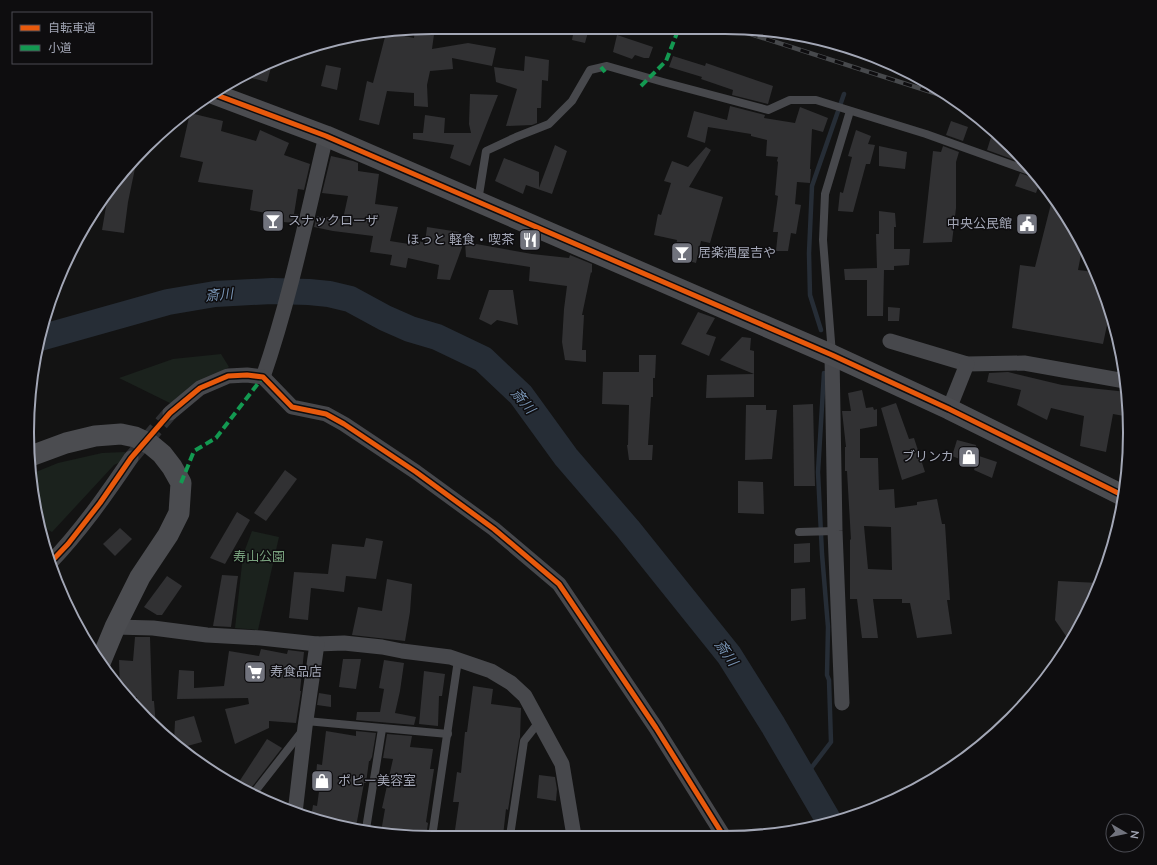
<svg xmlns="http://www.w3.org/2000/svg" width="1157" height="865" viewBox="0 0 1157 865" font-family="'Nunito Sans','Noto Sans JP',sans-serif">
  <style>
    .green { fill: #1b221d }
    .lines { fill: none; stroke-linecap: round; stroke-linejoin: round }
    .stream { stroke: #262d36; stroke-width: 4.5 }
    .river { stroke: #262d36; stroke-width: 26 }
    .building { fill: #313133; fill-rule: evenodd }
    .street-tunnel { stroke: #303134; stroke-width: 15; stroke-dasharray: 15 8; stroke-linecap: butt }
    .lane { stroke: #47484c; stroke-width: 8 }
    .street { stroke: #47484c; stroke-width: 15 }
    .secondary { stroke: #4b4c50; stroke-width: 21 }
    .rail-casing { stroke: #47494c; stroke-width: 4.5 }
    .rail { stroke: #0e0d0f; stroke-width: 3; stroke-dasharray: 9; stroke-linecap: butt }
    .quiet { stroke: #139951; stroke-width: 4; stroke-dasharray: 8 4; stroke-linecap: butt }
    .cycleway-casing { stroke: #0e0d0f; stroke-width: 8 }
    .cycleway { stroke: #e8590c; stroke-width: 5 }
    .labels { text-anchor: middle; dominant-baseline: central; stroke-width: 3; stroke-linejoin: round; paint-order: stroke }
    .poi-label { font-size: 13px; fill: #a3a7b6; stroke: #0e0d0f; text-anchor: start }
    .park-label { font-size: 13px; fill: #79a27e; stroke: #0e0d0f }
    .water-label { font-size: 14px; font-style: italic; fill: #7793b3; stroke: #0e0d0f }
    .rim { fill: none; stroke: #a3a7b6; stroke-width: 2 }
  </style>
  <rect width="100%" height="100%" fill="#131313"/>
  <!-- green -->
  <g class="green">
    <path d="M221,354L229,367L193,386L172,404L119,378L173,359Z"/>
    <path d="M125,452V460L114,465L52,532L41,526L31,474L58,463L102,453Z"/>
    <path d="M252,531L279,537L258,630L235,628L243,555Z"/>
  </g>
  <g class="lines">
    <!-- stream -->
    <g class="stream">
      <path d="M821,330L810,295L809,253L812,186L844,94"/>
      <path d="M803,775L812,767L831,742L829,680L827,675L828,627L822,554L818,472L824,373"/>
    </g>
    <!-- river -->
    <path class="river" d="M40,338L168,302L215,294L272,291L309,292L329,294L350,299L385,318L410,329L437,337L483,359L521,395L566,457L628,529L729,655L773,725L829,821"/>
  </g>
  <!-- building -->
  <g class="building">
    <path d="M435,27L432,49L468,43L496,48L492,66L452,58L453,69L430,71L427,85L428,107L414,106V93L387,91L379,125L359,120L367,81L373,83L386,33H390L414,38L415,29Z"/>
    <path d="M574,29L588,32L585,43L572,40Z"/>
    <path d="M617,35L653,47L649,58H644L635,55L632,59L613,52Z"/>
    <path d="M525,56L549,60L548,81L542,80L541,108H537V123L532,125L506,126L517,89L496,82L494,67L524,71Z"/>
    <path d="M673,56L705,66L706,63L773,86L768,104L732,95L733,90L701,79L702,77L669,67Z"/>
    <path d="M272,64L267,82L244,76L260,69Z"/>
    <path d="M326,65L341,68L337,90L321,86Z"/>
    <path d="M470,94L498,95L470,166L450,158L454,145L413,139V133H423L425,115L445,118L444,133H471L469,124Z"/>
    <path d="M730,106L765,115L764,118L795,123L800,107L828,118L823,132L812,129L810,169H811L810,183L797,182L795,204L801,205L796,234L791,233L788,251H776L778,232H773L778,196L775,195L778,162L777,161L778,157L766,156L767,140L751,136V134L708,127L705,143L687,137L694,111L727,120Z"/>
    <path d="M190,113L223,121L221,131L256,141L260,130L289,143L284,155L310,164L304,190L298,189L294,214H299L296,223L270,221L271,214L250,210L253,190L198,182L203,162L180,157Z"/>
    <path d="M951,121L968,127L963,141L946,135Z"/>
    <path d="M856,130L871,136L868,144L875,145L870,164H866L853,212L838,211L840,192L843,193L852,157L848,156Z"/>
    <path d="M993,131L1011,146L1028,165L987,150Z"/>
    <path d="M555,145L567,151L552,194L526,185L523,194L495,181L504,158L539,172V188Z"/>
    <path d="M879,146L907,152L905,169L879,166Z"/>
    <path d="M943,146L959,152L956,162V208L952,242L923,243L933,151L941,152Z"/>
    <path d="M706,147L711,150L689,187L723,197L710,243L701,241L696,263L674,257L677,240L654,235L658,214L661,215L671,183L664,181L672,161L688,167Z"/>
    <path d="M138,154L128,202L124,233L102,230L109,189Z"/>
    <path d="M331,156L353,161L358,163V171L379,174L375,204L398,207L390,241L415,245L416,240L425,243L427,227L459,232L458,241L464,242L450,280L437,279L439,265L408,258L406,268L390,265L392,255L370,252L373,236L333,231L314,227L317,216L343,219L348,196L322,193Z"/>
    <path d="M1020,173L1034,178L1039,177L1041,179L1036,193L1015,186Z"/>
    <path d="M1053,196L1083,244L1078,270L1095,272L1110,311L1103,344L1012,328L1020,265L1035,267Z"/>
    <path d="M879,211L895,213L896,227H894V249H910L909,265L894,266V270H884L883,316H867V280H845L844,269L877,268L876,234H879Z"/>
    <path d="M465,242L532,254L569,258L570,255L592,264V273L591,272L582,315H584L582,350H586V362L565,360L562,342L564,309L567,286L529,281L530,267L466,257Z"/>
    <path d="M489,290H513L518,325L497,320L491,325L479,319Z"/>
    <path d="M888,307L900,308L899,321H888Z"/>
    <path d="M698,312L715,318L706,334L716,337L709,356L681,344Z"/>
    <path d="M742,337L751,338L750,350L754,351V374L720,360Z"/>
    <path d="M639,355H656L655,378H653V397H651L648,445H653L652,460H629L627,445H628L629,405L602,404L603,372H639Z"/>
    <path d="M1008,372L1062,385L1127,392L1128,398L1124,416L1113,414L1106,452L1080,446L1084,416L1051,408L1047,420L1017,405L1021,390L987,382L989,373Z"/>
    <path d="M754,374V397L706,398L707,375Z"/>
    <path d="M862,390L866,408L873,407L874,410L877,409V426L860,429V458H878L879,490L894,489L895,508L917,505V502L937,499L942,524H945L950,600H947L952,634L917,638L910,603H902V599H873L878,638H862L857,599H850V539L851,540L847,471H845V447H846L842,411H851L848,393ZM864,526L891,527L892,570L868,569Z"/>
    <path d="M896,403L909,439L914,438L925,472L902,480L881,408Z"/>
    <path d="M813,404L815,486H794L793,405Z"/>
    <path d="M746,405H766V410H777L772,459L745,460Z"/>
    <path d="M957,440L976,445L972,464L952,456Z"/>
    <path d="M979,456L997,462L992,478L974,470Z"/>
    <path d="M285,470L297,479L266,521L254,513Z"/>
    <path d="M738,481L763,482L764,514L738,513Z"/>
    <path d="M237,512L250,520L225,564L210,558Z"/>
    <path d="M120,528L132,539L115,556L103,544Z"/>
    <path d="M366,538L383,541L376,579L346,576L344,592L311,588L308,620L289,618L294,572L328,574L332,544L364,547Z"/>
    <path d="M810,543V562L794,563V544Z"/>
    <path d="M222,575L238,576L231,627L213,626Z"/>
    <path d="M167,576L182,586L162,615H157L144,607Z"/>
    <path d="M387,579L412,584L410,612L405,641L352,635L358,607L382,611Z"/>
    <path d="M1058,581L1099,583L1075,637L1066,636L1055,620Z"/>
    <path d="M805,588L806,619L791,621V589Z"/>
    <path d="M135,637H150L152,701H154L156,727L137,707V697L128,698L120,690L119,660L133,661Z"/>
    <path d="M261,649L287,654L288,650L304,652L300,691H301L296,723L269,721V728L235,744L225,709L249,704L248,698L177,699L179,670L194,671V688L224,686L229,651L259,656Z"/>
    <path d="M343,659H361L356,689L339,687Z"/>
    <path d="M384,660L404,663L400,691L395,713L416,717L414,725L356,720L357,712H380L384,689L379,688Z"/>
    <path d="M424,671L445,674L442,696H439L438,726L419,724Z"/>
    <path d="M473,686L493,689L491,704L521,708L520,737L519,740L508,810L506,809L503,836L454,837L459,802H453L457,772L461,773L465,732H467Z"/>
    <path d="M319,693L331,695V707L317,705Z"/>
    <path d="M194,716L202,742L180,748L174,743L175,721Z"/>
    <path d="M326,731L356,736V731L376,733L372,757L370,761H369L366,783H364L356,827L311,818L313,805L317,806L321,777L316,776L317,764L322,765Z"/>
    <path d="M387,734L412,736L410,747L433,749L430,769H434L426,822L428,823L426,837H406L381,832L385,809L382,808L393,759L383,758Z"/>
    <path d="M267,739L282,748L248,792L237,785Z"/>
    <path d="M539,775L555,777L557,789L556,801L537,798Z"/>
  </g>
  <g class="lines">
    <!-- street-tunnel -->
    <path class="street-tunnel" d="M131,458L170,413"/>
    <!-- lane -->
    <g class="lane">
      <path d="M478,201L486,151L516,137L549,124L572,101L590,70L607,66L663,82L768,110L790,100H816L926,134L1035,173"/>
      <path d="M832,354L823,240L825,194L850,111"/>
      <path d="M799,532L835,531"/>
      <path d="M306,721L448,734"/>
      <path d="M253,794L303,730"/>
      <path d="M366,829L382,729"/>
      <path d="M510,836L524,741L539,722"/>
      <path d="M432,837L458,660"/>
    </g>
    <!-- street -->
    <g class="street">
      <path d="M890,341L967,364L1024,363L1125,381"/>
      <path d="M832,355L835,531L842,703"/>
      <path d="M263,377C290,299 307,216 326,136"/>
      <path d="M949,409L967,364"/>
      <path d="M170,413L200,388L228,376L247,375L263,377L292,407L326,414L344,424L416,472L494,529L559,584L656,728L723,835"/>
      <path d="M49,564C80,532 106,495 131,458"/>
      <path d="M115,627L153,628L207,635L261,638L317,644L344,643L382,647L402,651L450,657L491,671L511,683L525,696L562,764L574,836"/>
      <path d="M295,813L305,727L317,644"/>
    </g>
    <!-- secondary -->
    <g class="secondary">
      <path d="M214,94L326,136L832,355L949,409L1124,496"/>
      <path d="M28,457L66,443L95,436L121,434L135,437L150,444L162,454L172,467L181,483L179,513L168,535L140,577L115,627L100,663"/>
    </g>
    <!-- rail casing -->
    <g class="rail-casing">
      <path id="rail" d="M732,28L956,100"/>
    </g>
    <!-- rail -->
    <use href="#rail" class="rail"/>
    <!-- quiet -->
    <g class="quiet">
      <path d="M601,67L605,72"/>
      <path d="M641,86L666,61L679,28"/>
      <path d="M181,483L194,451L216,438L263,377"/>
    </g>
    <!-- cycleway casing -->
    <g class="cycleway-casing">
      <g id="cycleway">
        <path d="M214,94L326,136L832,355L949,409L1124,496"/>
        <path d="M49,564L68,544L100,503L131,458L170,413L200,388L228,376L247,375L263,377L292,407L326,414L344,424L416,472L494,529L559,584L656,728L723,835"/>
      </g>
    </g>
    <!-- cycleway -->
    <use href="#cycleway" class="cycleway"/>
  </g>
  <!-- icons -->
  <defs>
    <g id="bar-square" transform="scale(1.15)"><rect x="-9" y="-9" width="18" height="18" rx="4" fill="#71737d" stroke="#0e0d0f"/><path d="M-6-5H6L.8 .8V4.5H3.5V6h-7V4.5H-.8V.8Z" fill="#fff"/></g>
    <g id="civic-square" transform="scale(1.15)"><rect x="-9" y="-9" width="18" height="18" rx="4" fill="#71737d" stroke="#0e0d0f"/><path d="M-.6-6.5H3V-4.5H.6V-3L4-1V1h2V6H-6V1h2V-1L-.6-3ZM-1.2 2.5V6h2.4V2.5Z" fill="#fff"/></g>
    <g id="restaurant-square" transform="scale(1.15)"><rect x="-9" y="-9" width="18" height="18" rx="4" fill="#71737d" stroke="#0e0d0f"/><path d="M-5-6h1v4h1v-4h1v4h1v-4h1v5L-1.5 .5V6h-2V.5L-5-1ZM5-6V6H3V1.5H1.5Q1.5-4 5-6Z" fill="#fff"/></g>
    <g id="shop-square" transform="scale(1.15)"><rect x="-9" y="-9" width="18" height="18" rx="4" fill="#71737d" stroke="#0e0d0f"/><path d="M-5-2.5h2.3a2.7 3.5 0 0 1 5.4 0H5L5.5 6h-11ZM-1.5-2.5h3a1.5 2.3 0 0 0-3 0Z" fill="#fff"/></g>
    <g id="supermarket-square" transform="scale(1.15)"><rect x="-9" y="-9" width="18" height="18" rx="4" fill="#71737d" stroke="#0e0d0f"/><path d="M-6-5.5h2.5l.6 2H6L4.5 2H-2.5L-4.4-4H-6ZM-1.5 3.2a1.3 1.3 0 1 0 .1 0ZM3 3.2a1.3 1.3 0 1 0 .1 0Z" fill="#fff"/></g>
  </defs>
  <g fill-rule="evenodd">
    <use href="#bar-square" x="273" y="221"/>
    <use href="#civic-square" x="1027" y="224"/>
    <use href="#restaurant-square" x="530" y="240"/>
    <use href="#bar-square" x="682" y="253"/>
    <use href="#shop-square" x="969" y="457"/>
    <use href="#supermarket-square" x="255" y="672"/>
    <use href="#shop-square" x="322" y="781"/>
  </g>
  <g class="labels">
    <!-- poi labels -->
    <g class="poi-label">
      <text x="288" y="221">スナックローザ</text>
      <text x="1012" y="224" text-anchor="end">中央公民館</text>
      <text x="514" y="240" text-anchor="end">ほっと 軽食・喫茶</text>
      <text x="698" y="253">居楽酒屋吉や</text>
      <text x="954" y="457" text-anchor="end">ブリンカ</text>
      <text x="270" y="672">寿食品店</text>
      <text x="338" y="781">ポピー美容室</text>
    </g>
    <!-- park labels -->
    <g class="park-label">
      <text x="259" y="557">寿山公園</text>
    </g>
    <!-- water labels -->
    <g class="water-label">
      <text transform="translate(219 295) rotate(-5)">斎川</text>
      <text transform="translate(523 401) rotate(50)">斎川</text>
      <text transform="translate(726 653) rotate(54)">斎川</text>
    </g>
  </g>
  <!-- crop -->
  <path d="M0 0H1157V865H0ZM432 34H725A398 398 0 0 1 1123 432V433A398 398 0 0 1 725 831H432A398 398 0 0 1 34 433V432A398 398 0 0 1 432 34Z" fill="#0e0d0f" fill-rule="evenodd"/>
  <path class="rim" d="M432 34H725A398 398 0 0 1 1123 432V433A398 398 0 0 1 725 831H432A398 398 0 0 1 34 433V432A398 398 0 0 1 432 34Z"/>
  <!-- legend -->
  <rect x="12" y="12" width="140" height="52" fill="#0e0d0f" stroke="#4a4b52"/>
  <rect x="20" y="25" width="20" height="6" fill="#e8590c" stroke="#4a4b52"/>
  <text x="48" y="32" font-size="12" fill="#a3a7b6">自転車道</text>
  <rect x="20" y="45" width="20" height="6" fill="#139951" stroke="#4a4b52"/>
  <text x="48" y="52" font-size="12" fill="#a3a7b6">小道</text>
  <!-- north arrow -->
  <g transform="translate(1125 833) rotate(99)"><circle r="19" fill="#0e0d0f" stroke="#4a4b52"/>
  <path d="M0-3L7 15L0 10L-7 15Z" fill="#71737d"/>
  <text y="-6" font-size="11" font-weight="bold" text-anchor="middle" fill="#a3a7b6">N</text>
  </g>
</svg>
